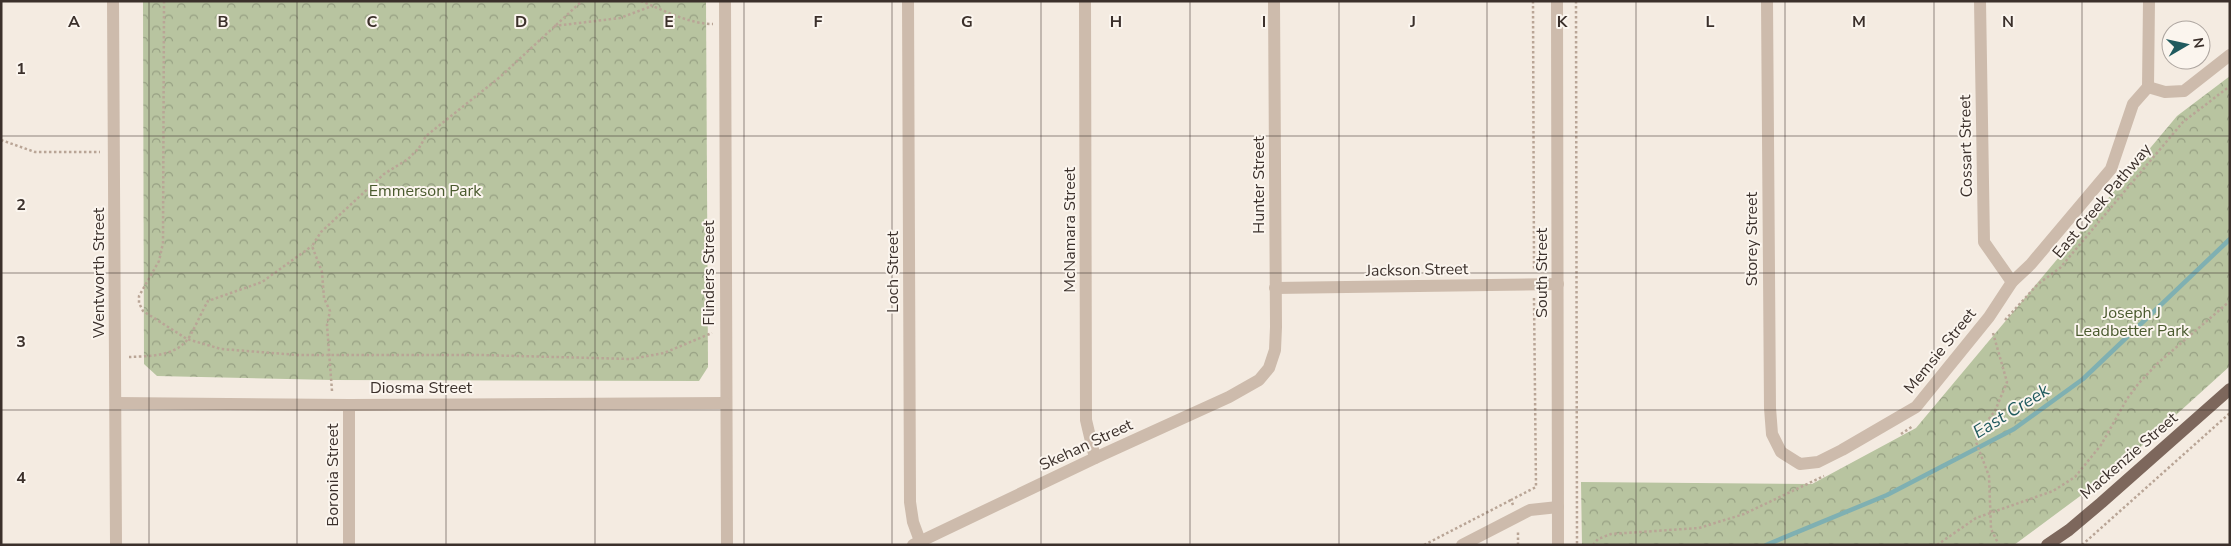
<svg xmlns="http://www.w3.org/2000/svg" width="2231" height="546" viewBox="0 0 2231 546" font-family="'Nunito Sans',sans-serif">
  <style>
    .forest { fill: url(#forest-crowns) }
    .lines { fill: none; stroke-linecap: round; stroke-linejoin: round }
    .stream { stroke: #7fb0b2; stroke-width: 4.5 }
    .path { stroke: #b9a596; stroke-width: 2.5; stroke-dasharray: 2.5 2.5; stroke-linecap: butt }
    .minor { stroke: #cdbbac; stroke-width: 12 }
    .major { stroke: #7d675c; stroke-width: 12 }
    .grid { fill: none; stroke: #3b302b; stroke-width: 1; stroke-opacity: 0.55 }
    .labels { text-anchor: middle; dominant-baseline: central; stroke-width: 4; stroke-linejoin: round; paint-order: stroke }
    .street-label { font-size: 16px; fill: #3b302b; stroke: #fbf5ee }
    .park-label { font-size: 16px; fill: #4a5a2e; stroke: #fbf5ee }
    .water-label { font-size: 18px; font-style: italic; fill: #1f5a5e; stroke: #fbf5ee }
    .grid-label { font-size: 16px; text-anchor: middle; font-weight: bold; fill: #3b302b; stroke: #fbf5ee; stroke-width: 4; stroke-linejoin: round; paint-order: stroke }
  </style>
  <defs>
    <pattern id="forest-crowns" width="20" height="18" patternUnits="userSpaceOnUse" patternTransform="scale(1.25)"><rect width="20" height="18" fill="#b8c4a0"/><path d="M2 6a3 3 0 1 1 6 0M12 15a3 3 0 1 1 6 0" fill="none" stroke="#97a083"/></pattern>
  </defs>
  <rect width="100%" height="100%" fill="#f4ebe1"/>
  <!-- forest -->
  <g class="forest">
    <path d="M143,1H706L708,367L699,381L331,380L157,376L144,364Z"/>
    <path d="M2230,76V366L2114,471L2014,545H1582L1581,482L1812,484L1916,428L2177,116Z"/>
  </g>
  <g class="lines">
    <!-- stream -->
    <path class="stream" d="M1766,545L1887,495L2014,429L2083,379L2230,239"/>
    <!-- path -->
    <g class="path">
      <path d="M164,1L163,243L159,261L139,296V303L143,311L187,339L221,349L298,355H480L631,359L664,353L712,333"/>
      <path d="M641,1C663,10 689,24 713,24"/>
      <path d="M1533,1L1534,270"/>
      <path d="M1576,1L1577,545"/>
      <path d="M554,26L620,18L652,6"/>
      <path d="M1,140L35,152H100"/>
      <path d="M2005,320L2038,284L2060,268L2183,122L2230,86"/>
      <path d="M1993,333L2007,382L1995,411L1978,433L1976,442L1989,476L1991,529L1999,545"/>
      <path d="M129,357C148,356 174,357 188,339C194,330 202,311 208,301L262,282L312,246"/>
      <path d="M332,391L327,325L330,311L324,298L322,272L312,246L321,232L384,174L408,159L419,148L426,136L500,77L582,1"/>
      <path d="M1901,434L1913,426"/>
      <path d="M1513,505L1511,500L1536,487L1534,298"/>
      <path d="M1424,545L1511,500"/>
      <path d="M1518,545V531"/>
      <path d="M1593,545L1598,539L1611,534L1699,528L1744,514L1824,476"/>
      <path d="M1937,545L1976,518L2053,491L2075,477L2101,445L2127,399L2139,383L2158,363L2230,301"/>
      <path d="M2082,545L2230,413"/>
    </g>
    <!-- minor -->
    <g class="minor">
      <path d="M113,1L116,545"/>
      <path d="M725,1L727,545"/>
      <path d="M908,1L910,502L913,522L920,541"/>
      <path d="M1085,1L1086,420L1095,458"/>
      <path d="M1557,1L1558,545"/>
      <path d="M1767,1L1770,408L1772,434L1781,452L1800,464L1818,462L1842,450L1916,407L1989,317L2012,282L2031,264L2111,169L2133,104L2148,87L2149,1"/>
      <path d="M1980,1L1984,242L2012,282"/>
      <path d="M2148,87L2165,92L2184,91L2230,55"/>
      <path d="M1275,288L1558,284"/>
      <path d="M116,403L349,405L725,403"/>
      <path d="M349,545V405"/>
      <path d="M913,545L1095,458L1229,397L1259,380L1269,368L1275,350L1276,327L1274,1"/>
      <path d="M1462,545L1530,510L1558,507"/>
    </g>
    <!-- major -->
    <path class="major" d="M2047,545L2069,530L2101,503L2230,389"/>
  </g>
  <!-- grid -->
  <path class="grid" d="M149,1V545M297,1V545M446,1V545M595,1V545M744,1V545M892,1V545M1041,1V545M1190,1V545M1339,1V545M1487,1V545M1636,1V545M1785,1V545M1934,1V545M2082,1V545M1,136H2230M1,273H2230M1,410H2230"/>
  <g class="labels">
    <!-- street labels -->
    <g class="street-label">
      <text transform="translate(1966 146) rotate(-91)">Cossart Street</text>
      <text transform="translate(1259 185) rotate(-90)">Hunter Street</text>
      <text transform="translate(2102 201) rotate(-50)">East Creek Pathway</text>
      <text transform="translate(1070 230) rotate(-90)">McNamara Street</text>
      <text transform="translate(1752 239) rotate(-90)">Storey Street</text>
      <text transform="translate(1417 270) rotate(-1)">Jackson Street</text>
      <text transform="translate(893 272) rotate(-90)">Loch Street</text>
      <text transform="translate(99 273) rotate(-90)">Wentworth Street</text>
      <text transform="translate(709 273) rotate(-90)">Flinders Street</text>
      <text transform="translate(1542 273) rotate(-90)">South Street</text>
      <text transform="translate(1940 351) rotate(-51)">Memsie Street</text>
      <text x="421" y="388">Diosma Street</text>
      <text transform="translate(1086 445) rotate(-25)">Skehan Street</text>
      <text transform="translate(2129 456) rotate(-41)">Mackenzie Street</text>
      <text transform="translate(333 475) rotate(-90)">Boronia Street</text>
    </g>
    <!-- park labels -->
    <g class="park-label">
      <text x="425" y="191">Emmerson Park</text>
      <text x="2132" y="313">Joseph J<tspan x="2132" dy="18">Leadbetter Park</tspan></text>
    </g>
    <!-- water labels -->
    <g class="water-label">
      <text transform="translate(2011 411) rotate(-32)">East Creek</text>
    </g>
  </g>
  <g class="grid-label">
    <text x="74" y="27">A</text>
    <text x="223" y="27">B</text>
    <text x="372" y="27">C</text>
    <text x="521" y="27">D</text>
    <text x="669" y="27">E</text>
    <text x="818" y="27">F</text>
    <text x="967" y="27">G</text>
    <text x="1116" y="27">H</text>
    <text x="1264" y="27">I</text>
    <text x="1413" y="27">J</text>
    <text x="1562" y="27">K</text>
    <text x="1710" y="27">L</text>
    <text x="1859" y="27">M</text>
    <text x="2008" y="27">N</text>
    <text x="21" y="74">1</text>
    <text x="21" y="210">2</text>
    <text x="21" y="347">3</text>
    <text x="21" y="483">4</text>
  </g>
  <!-- border -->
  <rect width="2231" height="546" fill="none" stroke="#3b302b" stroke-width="5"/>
  <!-- north arrow -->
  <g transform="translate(2186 45) rotate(81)"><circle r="24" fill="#fbf5ee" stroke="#aea6a0"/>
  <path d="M0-4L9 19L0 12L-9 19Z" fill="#1f5a5e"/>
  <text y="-8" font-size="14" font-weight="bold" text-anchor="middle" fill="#3b302b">N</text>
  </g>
</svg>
